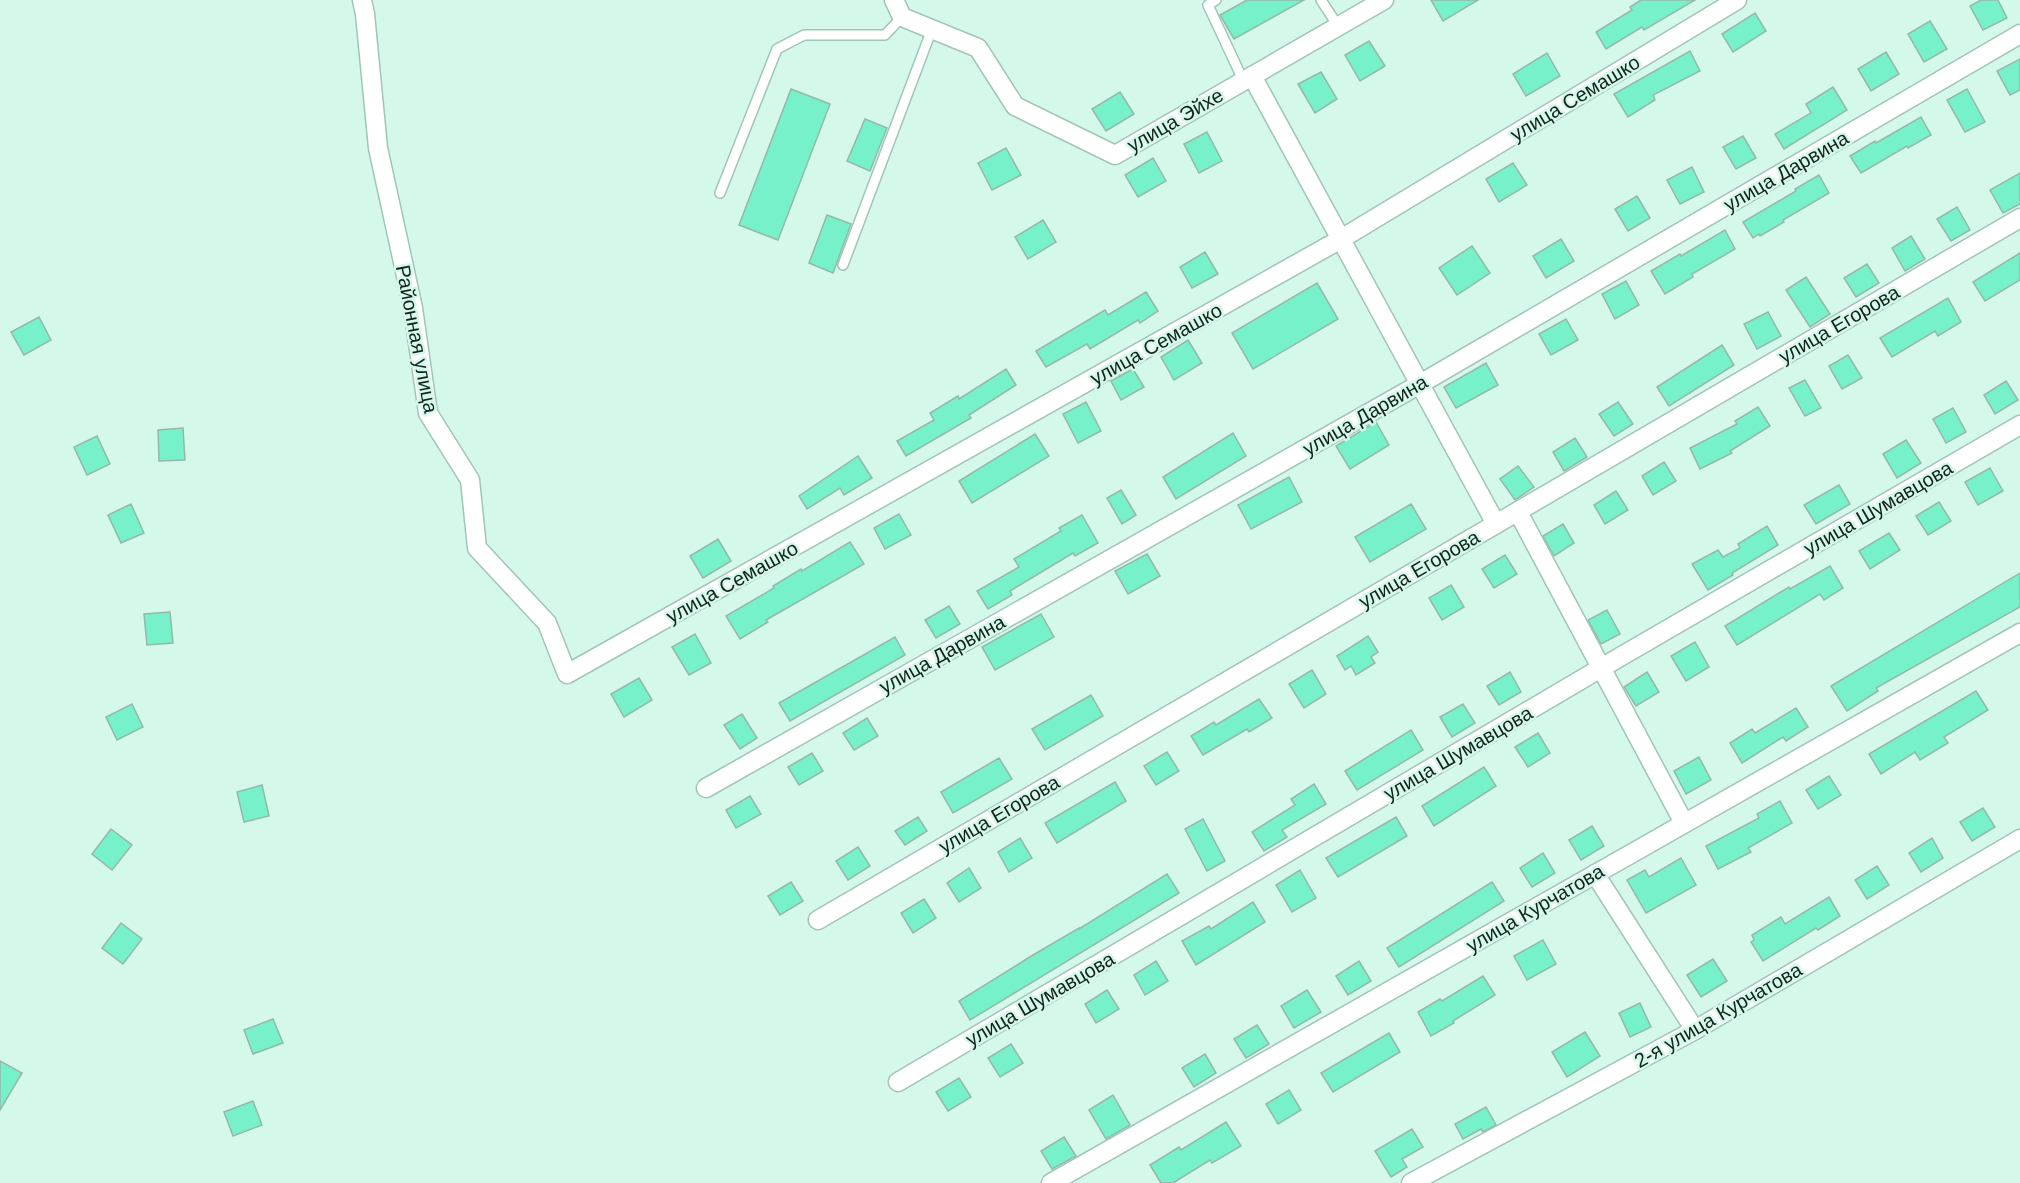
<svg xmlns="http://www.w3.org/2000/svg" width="2020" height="1183" viewBox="0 0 2020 1183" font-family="Helvetica,sans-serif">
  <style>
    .building { fill: #76f1ca; stroke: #95b8ab; stroke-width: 1.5 }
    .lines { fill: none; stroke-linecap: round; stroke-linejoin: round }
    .service-casing { stroke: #a1c5b7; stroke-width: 12 }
    .minor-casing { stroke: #a1c5b7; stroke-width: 21 }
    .service { stroke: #fff; stroke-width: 9 }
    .minor { stroke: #fff; stroke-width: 18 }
    .labels { text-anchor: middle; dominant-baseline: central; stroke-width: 5; stroke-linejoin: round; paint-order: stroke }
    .street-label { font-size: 20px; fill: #15231e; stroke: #d4f9ea }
  </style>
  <rect width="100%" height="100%" fill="#d4f9ea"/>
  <!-- building -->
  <g class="building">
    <path d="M1247,0H1304L1234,39L1220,15Z"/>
    <path d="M1431,0H1478L1443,21Z"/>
    <path d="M1641,0H1695L1644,30L1642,27L1606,49L1596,32L1632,10L1630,7Z"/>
    <path d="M1981,0H1998L2007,18L1983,30L1970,6Z"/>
    <path d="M1755,13L1766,31L1733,52L1722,34Z"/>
    <path d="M1930,21L1947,49L1924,62L1908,34Z"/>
    <path d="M1369,41L1385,66L1360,81L1345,55Z"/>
    <path d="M1690,51L1700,71L1653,95L1655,100L1628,117L1614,94Z"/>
    <path d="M1886,52L1899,74L1871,91L1858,69Z"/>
    <path d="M1547,53L1560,76L1526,96L1513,74Z"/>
    <path d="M2020,59V90L2010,95L1997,71Z"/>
    <path d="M1321,72L1337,99L1315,113L1298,84Z"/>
    <path d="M1833,87L1847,110L1784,149L1775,134L1811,113L1806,104Z"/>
    <path d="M791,89L830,104L778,240L739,225Z"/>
    <path d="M1967,89L1985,122L1965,132L1947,100Z"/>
    <path d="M1120,92L1134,114L1106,131L1092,109Z"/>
    <path d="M1921,117L1931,135L1908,148L1907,146L1861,173L1850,156L1875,141L1876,143Z"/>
    <path d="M865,119L887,128L870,171L847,161Z"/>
    <path d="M1207,132L1222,161L1199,173L1184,144Z"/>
    <path d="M1743,136L1756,158L1736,169L1723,147Z"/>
    <path d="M1006,148L1021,175L992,190L978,163Z"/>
    <path d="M1153,158L1166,181L1138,197L1125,175Z"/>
    <path d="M1513,163L1527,185L1499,202L1486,179Z"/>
    <path d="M1692,167L1704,192L1680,204L1667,180Z"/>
    <path d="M2020,173V204L2003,213L1990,190Z"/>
    <path d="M1819,175L1829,193L1783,220L1784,222L1760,236L1759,234L1753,238L1743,222L1796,191L1795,189Z"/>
    <path d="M1637,196L1650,218L1628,231L1615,209Z"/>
    <path d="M1957,207L1970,230L1951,241L1937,219Z"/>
    <path d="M827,215L851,224L833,273L809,263Z"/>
    <path d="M1043,220L1056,242L1028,259L1015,237Z"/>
    <path d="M1725,230L1735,249L1692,274L1693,277L1665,294L1651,271L1680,254L1681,256Z"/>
    <path d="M1911,236L1925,259L1905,271L1892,248Z"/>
    <path d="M1561,239L1574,261L1546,278L1533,256Z"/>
    <path d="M1472,246L1490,273L1457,295L1439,268Z"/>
    <path d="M1205,252L1218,274L1192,288L1180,267Z"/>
    <path d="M2020,253V280L1985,301L1973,282Z"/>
    <path d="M1867,264L1879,283L1856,297L1844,278Z"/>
    <path d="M1806,277L1830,314L1810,327L1786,290Z"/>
    <path d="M1626,281L1639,305L1615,319L1602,294Z"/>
    <path d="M1317,283L1338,319L1253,369L1232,333Z"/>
    <path d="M1146,292L1158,311L1140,323L1138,320L1090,349L1087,344L1046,367L1036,351L1105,310L1108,315Z"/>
    <path d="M1948,298L1961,322L1938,336L1935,331L1892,357L1880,338Z"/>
    <path d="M1768,312L1781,336L1757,349L1744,324Z"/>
    <path d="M39,317L51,340L24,355L11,332Z"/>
    <path d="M1566,319L1578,340L1551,355L1539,334Z"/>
    <path d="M1188,340L1202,363L1174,380L1161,357Z"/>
    <path d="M1722,345L1734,365L1669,406L1657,387Z"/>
    <path d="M1848,355L1862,378L1842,389L1829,366Z"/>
    <path d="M1486,363L1498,385L1456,408L1444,387Z"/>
    <path d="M1006,369L1016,385L969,415L971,418L906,456L897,441L934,420L930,413L958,396L959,399Z"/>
    <path d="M1133,369L1144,387L1121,400L1111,381Z"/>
    <path d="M1805,380L1821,408L1805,416L1789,388Z"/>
    <path d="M2006,381L2018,400L1995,414L1984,395Z"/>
    <path d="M1086,402L1101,431L1078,443L1063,414Z"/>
    <path d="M1618,402L1633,424L1614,436L1599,414Z"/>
    <path d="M1758,407L1770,426L1730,451L1732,453L1700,469L1690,448L1737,424L1735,421Z"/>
    <path d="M1953,408L1966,432L1946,443L1933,419Z"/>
    <path d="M1376,422L1389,445L1350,469L1336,446Z"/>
    <path d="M183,428L185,460L159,461L158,430Z"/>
    <path d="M1233,433L1246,456L1176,499L1163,477Z"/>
    <path d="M1035,434L1049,456L972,503L959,481Z"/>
    <path d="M97,436L110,464L87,475L74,447Z"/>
    <path d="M1575,438L1587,457L1564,471L1553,452Z"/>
    <path d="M1906,440L1921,463L1897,478L1883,454Z"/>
    <path d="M858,456L872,478L844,495L840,488L807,509L799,496Z"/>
    <path d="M1664,462L1676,481L1653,495L1642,476Z"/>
    <path d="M1518,466L1534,487L1515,500L1500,479Z"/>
    <path d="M1990,468L2003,491L1978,505L1965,482Z"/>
    <path d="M1289,477L1302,502L1251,529L1238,505Z"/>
    <path d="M1839,485L1850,504L1816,524L1804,505Z"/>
    <path d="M1121,490L1136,515L1122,524L1107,498Z"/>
    <path d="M1616,491L1628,510L1605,524L1594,505Z"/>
    <path d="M1939,502L1951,521L1928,535L1916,516Z"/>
    <path d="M131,504L144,533L121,543L108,515Z"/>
    <path d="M1411,504L1426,529L1370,562L1355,537Z"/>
    <path d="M899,514L911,535L885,549L874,528Z"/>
    <path d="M1082,515L1098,543L1075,556L1073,553L1010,591L1012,595L988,609L977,591L1019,567L1014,559L1061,531L1059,528Z"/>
    <path d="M1563,524L1574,543L1554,556L1543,536Z"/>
    <path d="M1767,526L1778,545L1732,573L1733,575L1708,590L1692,564L1718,550L1723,557L1740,548L1738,544Z"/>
    <path d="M1889,533L1900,550L1870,569L1859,551Z"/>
    <path d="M718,539L731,561L703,578L690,556Z"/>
    <path d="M850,542L864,564L766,620L768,622L740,639L726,616L774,588L773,586L801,569L802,571Z"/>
    <path d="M1147,554L1160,576L1128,594L1115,571Z"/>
    <path d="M1505,555L1517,574L1494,588L1482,569Z"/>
    <path d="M1830,566L1843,588L1824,600L1820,594L1737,645L1725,626L1789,587L1790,589Z"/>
    <path d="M2020,573V607L1876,688L1878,691L1847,711L1831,686Z"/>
    <path d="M1451,585L1464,607L1442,620L1429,598Z"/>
    <path d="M949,606L960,624L936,638L925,620Z"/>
    <path d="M1607,610L1620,634L1601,644L1588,620Z"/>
    <path d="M170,612L173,643L147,645L144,614Z"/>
    <path d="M1041,614L1054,637L995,670L982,647Z"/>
    <path d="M695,634L711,663L689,675L672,647Z"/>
    <path d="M1368,636L1378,652L1371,657L1375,663L1356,675L1351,666L1345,670L1337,656Z"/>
    <path d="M895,637L905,655L790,721L779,703Z"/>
    <path d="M1695,642L1709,667L1686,681L1671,656Z"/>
    <path d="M1312,670L1326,694L1304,708L1289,684Z"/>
    <path d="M1510,672L1521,692L1499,705L1487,686Z"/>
    <path d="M1647,672L1659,692L1636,706L1624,687Z"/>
    <path d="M639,678L652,700L624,717L611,694Z"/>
    <path d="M1976,691L1988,710L1944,737L1948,743L1920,760L1915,752L1881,774L1869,754Z"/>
    <path d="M1091,695L1103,716L1045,750L1032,729Z"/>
    <path d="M1259,699L1272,718L1249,732L1247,729L1203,755L1191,736L1214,722L1216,725Z"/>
    <path d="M132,704L143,727L117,740L106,717Z"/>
    <path d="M1463,704L1475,723L1452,737L1440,717Z"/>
    <path d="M1796,708L1808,727L1786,741L1783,737L1742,763L1730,743L1752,729L1755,733Z"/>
    <path d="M742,714L757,738L740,749L724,725Z"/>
    <path d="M867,718L878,736L854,750L843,733Z"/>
    <path d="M1411,730L1423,750L1357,790L1345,771Z"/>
    <path d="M1538,733L1550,753L1528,767L1515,747Z"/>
    <path d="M1167,752L1179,771L1156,785L1144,766Z"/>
    <path d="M812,753L823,771L799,785L788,767Z"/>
    <path d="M1699,757L1711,780L1686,794L1674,771Z"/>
    <path d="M999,758L1012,779L953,813L941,792Z"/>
    <path d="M1484,767L1496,786L1434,826L1422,806Z"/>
    <path d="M1829,776L1841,795L1818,809L1806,790Z"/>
    <path d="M1115,782L1126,801L1057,843L1045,823Z"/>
    <path d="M1314,784L1326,804L1282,830L1287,837L1264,851L1252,832L1295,805L1291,799Z"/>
    <path d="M262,785L269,816L244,822L237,792Z"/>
    <path d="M750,796L761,814L736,828L726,810Z"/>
    <path d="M1780,801L1792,823L1748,848L1751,852L1718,869L1706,846L1759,818L1757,814Z"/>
    <path d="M1983,808L1995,827L1972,841L1960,822Z"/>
    <path d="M918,817L927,831L905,845L895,831Z"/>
    <path d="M1396,817L1407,836L1338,877L1326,858Z"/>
    <path d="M1203,819L1225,861L1207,871L1185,829Z"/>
    <path d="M1592,826L1604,846L1581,860L1569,840Z"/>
    <path d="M111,829L132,845L112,870L92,854Z"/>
    <path d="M1020,838L1032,858L1009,872L998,852Z"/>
    <path d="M1932,838L1943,858L1921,872L1909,853Z"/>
    <path d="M858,847L870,866L848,880L836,861Z"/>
    <path d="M1543,853L1555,873L1532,887L1520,868Z"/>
    <path d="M1681,858L1696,885L1646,913L1627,880L1645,870L1649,877Z"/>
    <path d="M1877,866L1889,885L1867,899L1855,880Z"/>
    <path d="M969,868L981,888L959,902L947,883Z"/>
    <path d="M1300,870L1316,898L1292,912L1276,885Z"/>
    <path d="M1167,874L1179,893L970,1020L959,1001L1033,955L1079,928V929Z"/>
    <path d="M791,882L803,901L780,915L768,896Z"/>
    <path d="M1492,882L1504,901L1399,967L1387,948Z"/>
    <path d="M1829,897L1840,916L1818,930L1816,928L1763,961L1751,942L1754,940L1752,935L1781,917L1785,924Z"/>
    <path d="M924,899L936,918L913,933L901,913Z"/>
    <path d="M1253,902L1265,922L1196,965L1182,941L1209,926L1211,929Z"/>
    <path d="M121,923L142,939L123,964L102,948Z"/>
    <path d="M1543,940L1556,964L1527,980L1514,956Z"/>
    <path d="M1713,959L1727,981L1701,997L1687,975Z"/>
    <path d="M1156,961L1168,981L1145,995L1134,975Z"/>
    <path d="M1359,961L1371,981L1348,995L1336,976Z"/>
    <path d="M1483,976L1495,995L1453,1021L1454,1023L1431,1036L1418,1012L1440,999L1442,1001Z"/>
    <path d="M1107,990L1119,1009L1096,1023L1085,1004Z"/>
    <path d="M1307,990L1321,1012L1294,1028L1281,1006Z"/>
    <path d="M1640,1003L1651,1027L1630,1037L1619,1013Z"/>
    <path d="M273,1019L283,1043L253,1054L244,1030Z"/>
    <path d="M1257,1025L1269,1044L1246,1058L1234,1039Z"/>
    <path d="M1585,1032L1600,1056L1567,1077L1552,1052Z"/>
    <path d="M1389,1033L1400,1052L1333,1092L1321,1073Z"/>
    <path d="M1011,1044L1023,1063L1000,1077L988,1058Z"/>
    <path d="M1205,1054L1216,1073L1194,1087L1182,1068Z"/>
    <path d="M0,1061L22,1073L0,1110Z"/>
    <path d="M959,1078L971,1097L948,1111L936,1092Z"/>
    <path d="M1289,1090L1301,1110L1278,1124L1266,1104Z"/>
    <path d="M1113,1095L1130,1125L1106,1139L1089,1110Z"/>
    <path d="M253,1101L262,1125L233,1136L224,1112Z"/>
    <path d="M1486,1107L1496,1125L1483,1132L1481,1129L1463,1139L1455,1124Z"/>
    <path d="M1226,1122L1241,1146L1212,1163L1210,1160L1173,1183H1161L1150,1165L1179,1147L1181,1150Z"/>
    <path d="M1412,1129L1423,1147L1402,1159L1407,1167L1391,1177L1375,1151Z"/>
    <path d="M1064,1137L1076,1156L1052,1169L1041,1151Z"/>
  </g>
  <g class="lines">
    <!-- service casing -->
    <g class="service-casing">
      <g id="service">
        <path d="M1216,0L1208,5L1243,80"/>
        <path d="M1321,0L1338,26"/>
        <path d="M720,193L777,49L804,35H885L902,17"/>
        <path d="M843,265L932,29"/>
      </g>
    </g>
    <!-- minor casing -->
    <g class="minor-casing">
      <g id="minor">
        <path d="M362,0L365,14L378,148L413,308L428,413L470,480L477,548L547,623L567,674L1341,239L1737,0"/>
        <path d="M894,0L902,17L978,48L1015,106L1115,155L1384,0"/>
        <path d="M1252,76L1496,524"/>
        <path d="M1518,512L1684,823"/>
        <path d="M706,788L1420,384L2020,34"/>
        <path d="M1595,874L1695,1030"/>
        <path d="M818,920L2020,218"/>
        <path d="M898,1082L1601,668L2020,425"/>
        <path d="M1051,1183L2020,633"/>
        <path d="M1411,1183L1695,1030L2020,839"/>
      </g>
    </g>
    <!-- service -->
    <use href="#service" class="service"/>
    <!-- minor -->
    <use href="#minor" class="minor"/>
  </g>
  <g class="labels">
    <!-- street labels -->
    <g class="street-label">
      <text transform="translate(1575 98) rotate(-31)">улица Семашко</text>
      <text transform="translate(1175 120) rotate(-30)">улица Эйхе</text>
      <text transform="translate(1786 171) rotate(-30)">улица Дарвина</text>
      <text transform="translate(1839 324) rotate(-30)">улица Егорова</text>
      <text transform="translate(417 339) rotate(79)">Районная улица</text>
      <text transform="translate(1156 344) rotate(-29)">улица Семашко</text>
      <text transform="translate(1365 415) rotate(-30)">улица Дарвина</text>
      <text transform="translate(1878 508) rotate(-30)">улица Шумавцова</text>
      <text transform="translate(1419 569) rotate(-30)">улица Егорова</text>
      <text transform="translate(732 582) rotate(-29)">улица Семашко</text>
      <text transform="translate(942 654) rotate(-29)">улица Дарвина</text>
      <text transform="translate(1458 753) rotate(-30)">улица Шумавцова</text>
      <text transform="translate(999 814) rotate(-30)">улица Егорова</text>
      <text transform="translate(1535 908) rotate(-30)">улица Курчатова</text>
      <text transform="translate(1040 999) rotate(-30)">улица Шумавцова</text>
      <text transform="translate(1718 1015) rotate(-30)">2-я улица Курчатова</text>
    </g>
  </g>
</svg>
